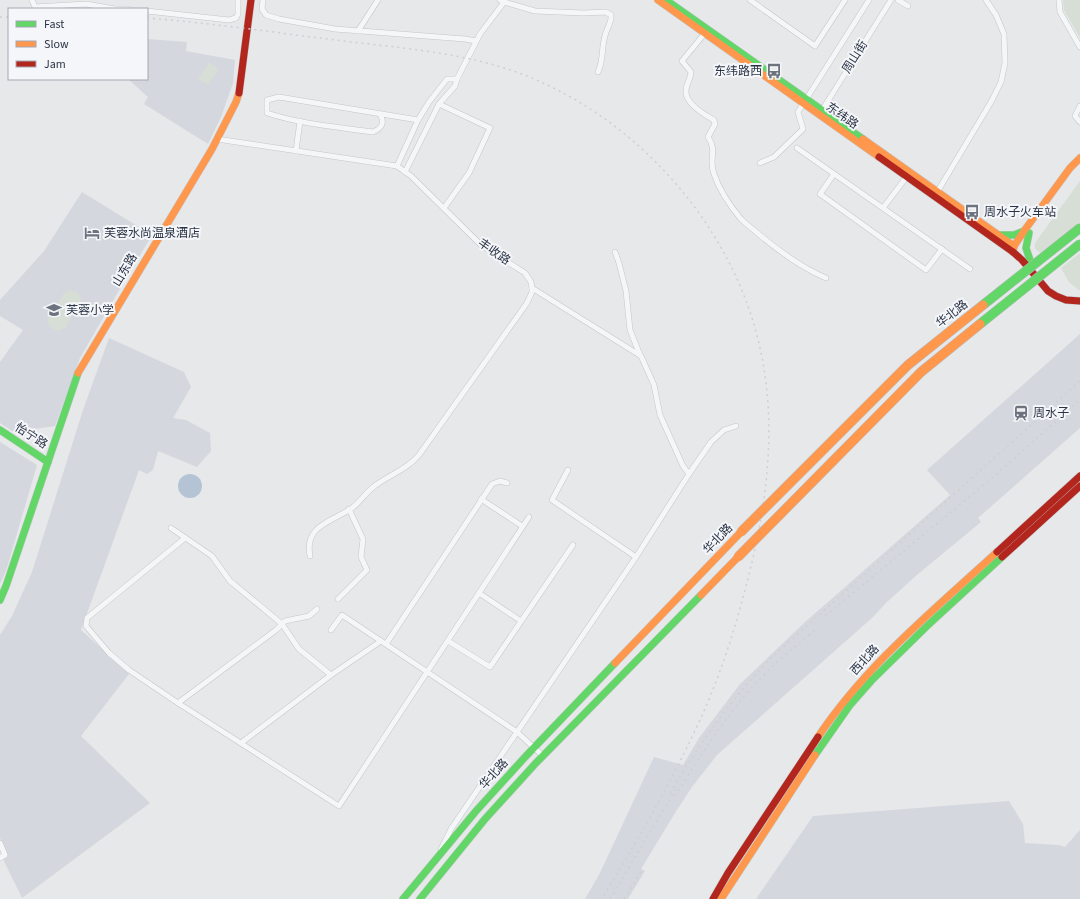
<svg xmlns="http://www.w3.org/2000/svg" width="1080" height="899" viewBox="0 0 1080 899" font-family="'Source Sans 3','Noto Sans SC',sans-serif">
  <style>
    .built { fill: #d4d7dd }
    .green { fill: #d6ded6 }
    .water { fill: #b4c4d5 }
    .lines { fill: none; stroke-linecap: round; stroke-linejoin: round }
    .street-casing { stroke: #c4c6c8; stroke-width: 6 }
    .fast-casing { stroke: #c4c6c8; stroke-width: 8 }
    .slow-casing { stroke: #c4c6c8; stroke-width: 8 }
    .jam-casing { stroke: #c4c6c8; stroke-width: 8 }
    .street { stroke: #f5f6f7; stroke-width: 5 }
    .fast { stroke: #63d668; stroke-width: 7 }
    .slow { stroke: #ff974d; stroke-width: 7 }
    .jam { stroke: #b3261e; stroke-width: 7 }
    .rail { stroke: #cecfd2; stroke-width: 1.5; stroke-dasharray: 2 4; stroke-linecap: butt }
    .fast-bridge-casing { stroke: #b8bbbf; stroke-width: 10; stroke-linecap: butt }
    .slow-bridge-casing { stroke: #b8bbbf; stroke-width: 10; stroke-linecap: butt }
    .fast-bridge { stroke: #63d668; stroke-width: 9 }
    .slow-bridge { stroke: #ff974d; stroke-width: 9 }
    .labels { text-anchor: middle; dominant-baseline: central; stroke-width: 4; stroke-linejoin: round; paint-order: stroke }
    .street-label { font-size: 12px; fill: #2b3445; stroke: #f4f6f9 }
    .poi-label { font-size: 12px; fill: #2b3445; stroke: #f4f6f9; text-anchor: start }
  </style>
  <rect width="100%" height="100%" fill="#e6e8ea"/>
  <!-- built -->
  <g class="built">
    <path d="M147,39L187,42L186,51L235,60L233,83L221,117L208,144L144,104L148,97L128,79H147Z"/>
    <path d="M82,192L152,235L111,304L80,358L55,426L14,432L0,423V362L23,330L0,316V300L44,251Z"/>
    <path d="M1080,334V428L978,518L981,522L918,574L887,602L872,618L717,755L692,787L675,813L641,869L645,871L628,899H585L600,873L654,757L683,765L699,738L740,684L804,623L950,495L927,470Z"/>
    <path d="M109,338L184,372L191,387L173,418L186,420L210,433L211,451L197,467L158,451L153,470L147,474L139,470L81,630L129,674L81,736L150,803L22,898L3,859L8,857L0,838V635L12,616L32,572L83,410Z"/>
    <path d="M0,442L37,465L6,571L0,584Z"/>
    <path d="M1009,801L1023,824L1025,843L1059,845L1065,847L1080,830V899H756L813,816Z"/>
  </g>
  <!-- green -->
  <g class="green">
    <path d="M1063,0H1080V38L1064,10Z"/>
    <path d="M209,63L219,69L208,85L198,79Z"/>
    <path d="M1080,181V223L1045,252L1041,253C1036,251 1034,248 1035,243Z"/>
    <path d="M1080,253V291L1069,282L1061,268Z"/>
    <path d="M70,290L77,292L81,297L80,304L65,328L59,331L53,329L48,324V318L64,293Z"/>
  </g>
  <!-- water -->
  <circle class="water" cx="190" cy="486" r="12"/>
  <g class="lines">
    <!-- street casing -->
    <g class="street-casing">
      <g id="street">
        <path d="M32,0L35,7L86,4L115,9"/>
        <path d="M263,0L262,9L266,15L279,19L335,29L465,39L476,41"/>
        <path d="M500,0L504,2L535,11L583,13L606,12L611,15C612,23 606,29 605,36C601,49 604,59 598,72"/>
        <path d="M750,0L815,46L845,0"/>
        <path d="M898,0L908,6"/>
        <path d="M1059,0L1060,12L1080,47"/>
        <path d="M116,9H128"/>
        <path d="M147,11L229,20L236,18L238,14V0"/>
        <path d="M358,31L378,0"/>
        <path d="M705,33L682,61L691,72C691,78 686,84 686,91C685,103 705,115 714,120L715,124L708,137C718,151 708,159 714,174C719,189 731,207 741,219C745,223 750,227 755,231C775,248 802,268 826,278"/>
        <path d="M457,79L480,34L505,1"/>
        <path d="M439,104L490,128L469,173L444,208"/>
        <path d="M1080,106L1075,116L1080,122"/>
        <path d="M821,112L891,0"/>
        <path d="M380,114C385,123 382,128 373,132C338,127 300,124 267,113V100L279,97L418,120"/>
        <path d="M217,139L397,166L411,176L481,245L525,273L531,282L532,288L641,356L654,385L660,415L683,466L689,474"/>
        <path d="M797,148L970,269"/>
        <path d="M296,151L300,121"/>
        <path d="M760,163L774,157L803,129L798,112L869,0"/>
        <path d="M397,166L418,120L429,102L447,79H457L455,86L439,104L405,172"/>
        <path d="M834,174L820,194L926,270L942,249"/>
        <path d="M936,194L991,102L1001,82L1005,63L1004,34L996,15L986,0"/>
        <path d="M883,208L908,175"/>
        <path d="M615,252L619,263L626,291L630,330L640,355"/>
        <path d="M568,470L552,500L636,557"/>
        <path d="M481,499L522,526"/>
        <path d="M171,528L212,556L230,581L282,624L299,649L331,675"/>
        <path d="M185,538L87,618L86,626L109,653L129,670L178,703L339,806L529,517"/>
        <path d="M310,556C304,525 332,522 352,508C359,503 365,494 372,488C386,476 407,470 419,455L527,303L532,292V288"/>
        <path d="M479,593L521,621"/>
        <path d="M338,599L367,570L361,557L363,539L349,509"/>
        <path d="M331,630L342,615L517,732L543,756"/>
        <path d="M448,641L490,667L573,545"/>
        <path d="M386,644L492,484L500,481L507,483"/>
        <path d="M178,703L276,630L285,621L309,616L317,609"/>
        <path d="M241,743L331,675L381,641"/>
        <path d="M0,843L5,855L0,858"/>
        <path d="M441,849L451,829L636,557L689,474L711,442L724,430L736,426"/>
      </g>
    </g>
    <!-- fast casing -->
    <g class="fast-casing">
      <g id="fast">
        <path d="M666,0L863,139"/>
        <path d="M1029,233L1026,248L1030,260"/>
        <path d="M999,235H1014L1024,231"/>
        <path d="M0,430L48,462"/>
        <path d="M0,600L6,586L78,373"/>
        <path d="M815,755L850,705L872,680L928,625L1002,557"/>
        <path d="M403,899L476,811L526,756L615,663"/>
        <path d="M420,899L485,819L535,764L701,595"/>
      </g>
    </g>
    <!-- slow casing -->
    <g class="slow-casing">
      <g id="slow">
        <path d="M658,0L879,157"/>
        <path d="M863,139L1014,246"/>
        <path d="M1013,252L1014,246L1024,231L1070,168L1080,158"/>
        <path d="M78,373L212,149L236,102L239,93"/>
        <path d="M701,595L738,557"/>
        <path d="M615,663L741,532"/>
        <path d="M818,737C866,665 934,610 997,552"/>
        <path d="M721,899L815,755"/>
      </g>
    </g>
    <!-- jam casing -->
    <g class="jam-casing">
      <g id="jam">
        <path d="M239,93L251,0"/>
        <path d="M879,157L1013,252"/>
        <path d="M1013,252L1022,260L1048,291L1056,296L1066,300L1080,301"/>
        <path d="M997,552L1080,476"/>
        <path d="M1002,557L1080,486"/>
        <path d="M713,899L728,873L818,737"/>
      </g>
    </g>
    <!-- street -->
    <use href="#street" class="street"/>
    <!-- fast -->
    <use href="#fast" class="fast"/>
    <!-- slow -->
    <use href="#slow" class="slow"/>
    <!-- jam -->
    <use href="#jam" class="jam"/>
    <!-- rail -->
    <g class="rail">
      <path d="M0,17H9"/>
      <path d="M147,18C210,23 272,32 335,40C399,48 466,52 527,76C596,104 655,152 699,213C786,336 781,461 742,601C731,642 717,683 699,722C671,783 637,841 602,899"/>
      <path d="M825,616L985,484L1080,400"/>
      <path d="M670,793C699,744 731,699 771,658L1080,381"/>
      <path d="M675,796C701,755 726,714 760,679C777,661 796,646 815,630"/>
      <path d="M610,899L676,789"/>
      <path d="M624,899L641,872"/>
    </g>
    <!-- fast-bridge casing -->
    <g class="fast-bridge-casing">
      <g id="fast-bridge">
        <path d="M983,305L1080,228"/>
        <path d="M980,324L1080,244"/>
      </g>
    </g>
    <!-- slow-bridge casing -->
    <g class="slow-bridge-casing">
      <g id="slow-bridge">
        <path d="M741,532L908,365L983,305"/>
        <path d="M738,557L921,372L980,324"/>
      </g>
    </g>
    <!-- fast-bridge -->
    <use href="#fast-bridge" class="fast-bridge"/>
    <!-- slow-bridge -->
    <use href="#slow-bridge" class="slow-bridge"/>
  </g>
  <!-- icons -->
  <defs>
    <g id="bus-bare" transform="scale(1.2)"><path d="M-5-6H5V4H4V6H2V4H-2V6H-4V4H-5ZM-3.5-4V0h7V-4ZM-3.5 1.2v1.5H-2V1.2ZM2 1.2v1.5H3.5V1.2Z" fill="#6c737f" stroke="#f4f6f9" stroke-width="2.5" paint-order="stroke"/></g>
    <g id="hotel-bare" transform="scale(1.2)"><path d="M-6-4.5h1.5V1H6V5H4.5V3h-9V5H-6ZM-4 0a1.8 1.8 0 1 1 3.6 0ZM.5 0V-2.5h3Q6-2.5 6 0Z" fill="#6c737f" stroke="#f4f6f9" stroke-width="2.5" paint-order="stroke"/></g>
    <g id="school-bare" transform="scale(1.2)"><path d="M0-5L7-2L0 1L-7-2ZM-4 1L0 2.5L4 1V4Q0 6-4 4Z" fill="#6c737f" stroke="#f4f6f9" stroke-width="2.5" paint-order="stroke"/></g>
    <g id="station-bare" transform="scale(1.2)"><path d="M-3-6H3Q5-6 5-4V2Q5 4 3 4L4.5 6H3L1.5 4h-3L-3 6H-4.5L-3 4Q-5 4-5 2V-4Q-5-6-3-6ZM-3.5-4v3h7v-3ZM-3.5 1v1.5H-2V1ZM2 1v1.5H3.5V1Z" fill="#6c737f" stroke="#f4f6f9" stroke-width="2.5" paint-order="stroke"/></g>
  </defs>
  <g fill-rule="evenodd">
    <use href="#bus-bare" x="774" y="71"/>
    <use href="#bus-bare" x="972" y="212"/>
    <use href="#hotel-bare" x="92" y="233"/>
    <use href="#school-bare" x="54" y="310"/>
    <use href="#station-bare" x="1021" y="413"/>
  </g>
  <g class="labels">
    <!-- street labels -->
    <g class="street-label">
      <text transform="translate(855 57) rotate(-58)">周山街</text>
      <text transform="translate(842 116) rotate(35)">东纬路</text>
      <text transform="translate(494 252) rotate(35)">丰收路</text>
      <text transform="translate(125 270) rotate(-59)">山东路</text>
      <text transform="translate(952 314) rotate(-38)">华北路</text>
      <text transform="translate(31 436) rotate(33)">怡宁路</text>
      <text transform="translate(718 539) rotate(-46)">华北路</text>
      <text transform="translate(865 660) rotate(-48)">西北路</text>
      <text transform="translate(494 774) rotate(-48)">华北路</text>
    </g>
    <!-- poi labels -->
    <g class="poi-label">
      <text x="762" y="71" text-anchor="end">东纬路西</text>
      <text x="984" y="212">周水子火车站</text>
      <text x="104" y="233">芙蓉水尚温泉酒店</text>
      <text x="66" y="310">芙蓉小学</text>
      <text x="1033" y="413">周水子</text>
    </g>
  </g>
  <!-- legend -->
  <rect x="8" y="8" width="140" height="72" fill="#f4f6f9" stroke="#a4a8b1"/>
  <rect x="16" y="21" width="20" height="6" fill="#63d668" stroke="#a4a8b1"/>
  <text x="44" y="28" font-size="12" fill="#2b3445">Fast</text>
  <rect x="16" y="41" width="20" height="6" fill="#ff974d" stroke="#a4a8b1"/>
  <text x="44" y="48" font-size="12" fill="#2b3445">Slow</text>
  <rect x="16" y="61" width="20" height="6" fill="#b3261e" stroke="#a4a8b1"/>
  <text x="44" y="68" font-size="12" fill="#2b3445">Jam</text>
</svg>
